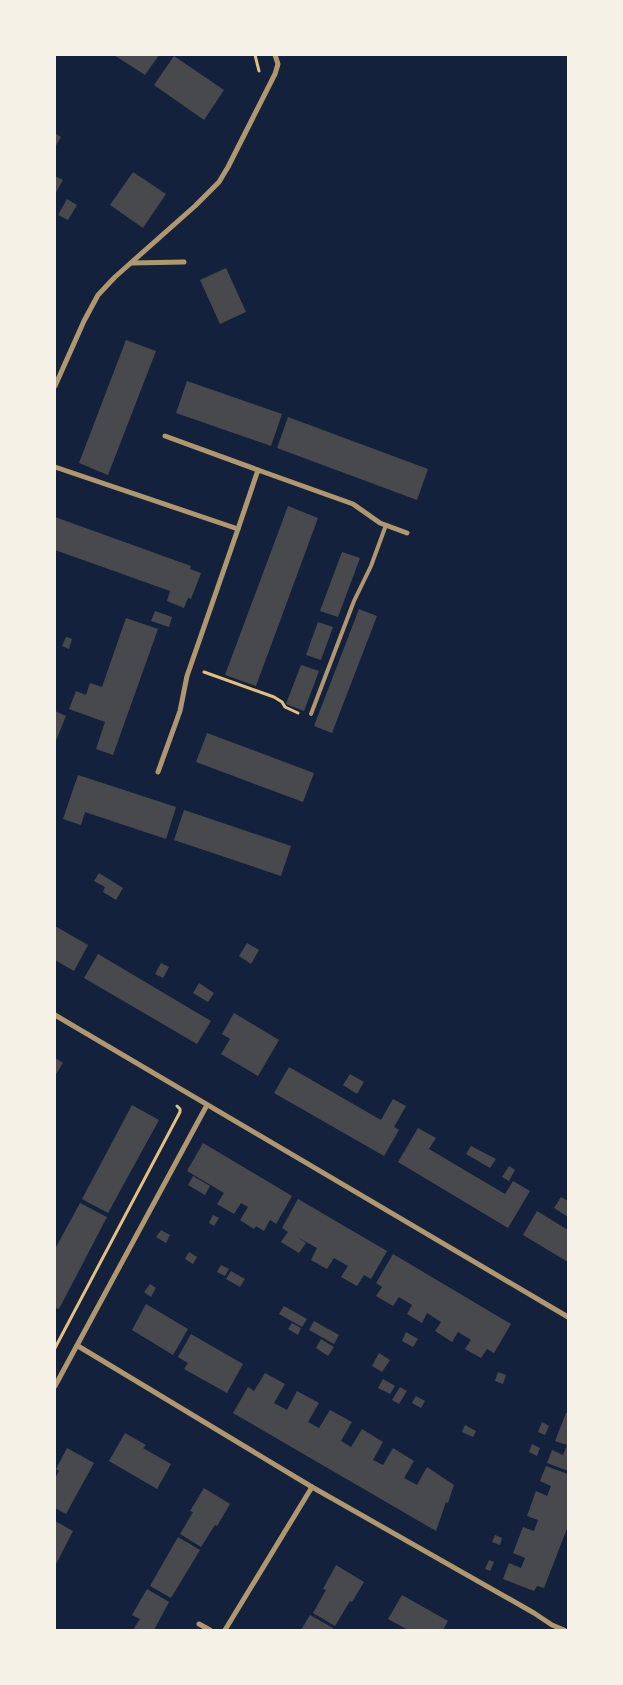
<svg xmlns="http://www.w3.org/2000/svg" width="623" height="1685" viewBox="0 0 623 1685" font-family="Cabin,sans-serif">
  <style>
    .building { fill: #48494c }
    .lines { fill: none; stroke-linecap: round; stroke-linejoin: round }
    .path { stroke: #e5c07b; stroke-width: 3 }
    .service { stroke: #b1986c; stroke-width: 4 }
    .minor { stroke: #b1986c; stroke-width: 5 }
  </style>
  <rect width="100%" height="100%" fill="#14213d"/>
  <!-- building -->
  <g class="building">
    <path d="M114,55H159L145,75Z"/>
    <path d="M174,56L224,90L204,120L154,85Z"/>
    <path d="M55,133L61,137L55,147Z"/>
    <path d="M133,172L166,194L143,228L110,205Z"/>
    <path d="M55,176L63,180L55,194Z"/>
    <path d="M67,199L77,205L68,220L58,215Z"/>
    <path d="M226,268L246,312L220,324L200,280Z"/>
    <path d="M126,340L156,351L108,475L79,463Z"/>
    <path d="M187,381L282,414L271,446L176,413Z"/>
    <path d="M288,417L428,469L417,500L277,448Z"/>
    <path d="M288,506L318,518L256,686L225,675Z"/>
    <path d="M55,517L191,566L190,569L201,573L191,599L188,598L184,608L167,601L170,591L55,550Z"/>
    <path d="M342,552L360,558L338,617L320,611Z"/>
    <path d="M359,609L377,616L332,733L314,726Z"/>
    <path d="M155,611L172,617L169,627L151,621Z"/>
    <path d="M126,618L158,629L113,755L96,749L105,722L69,709L76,691L86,695L90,683L102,687Z"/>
    <path d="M318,622L333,627L321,660L306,655Z"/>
    <path d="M66,637L72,639L69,649L62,646Z"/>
    <path d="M301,665L319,671L304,711L286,704Z"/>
    <path d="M55,711L66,716L55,743Z"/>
    <path d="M207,733L314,773L303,802L196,762Z"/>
    <path d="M78,775L176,807L166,839L85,812L81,825L63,819Z"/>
    <path d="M184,810L291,846L281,876L174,840Z"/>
    <path d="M99,873L123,888L116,900L103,892L105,887L94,881Z"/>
    <path d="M55,926L88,945L74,971L55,960Z"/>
    <path d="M247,943L259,950L251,964L239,956Z"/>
    <path d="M98,954L211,1021L197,1044L84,978Z"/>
    <path d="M161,963L169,967L163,978L155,974Z"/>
    <path d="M199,983L214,993L208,1002L193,993Z"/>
    <path d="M234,1013L279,1040L258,1076L221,1054L230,1039L222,1034Z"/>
    <path d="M55,1058L63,1063L55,1076Z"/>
    <path d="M289,1067L381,1120L393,1099L406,1106L394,1127L399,1130L384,1156L274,1093Z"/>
    <path d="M350,1074L364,1082L357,1094L343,1085Z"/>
    <path d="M132,1105L159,1120L108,1213L82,1199Z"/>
    <path d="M418,1128L436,1138L429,1149L505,1194L513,1181L530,1191L508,1228L398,1162Z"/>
    <path d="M203,1143L292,1196L276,1224L270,1220L264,1231L256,1226L254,1229L240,1220L248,1207L241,1203L234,1214L217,1204L224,1193L187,1171Z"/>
    <path d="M471,1146L496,1159L490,1168L466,1154Z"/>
    <path d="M509,1166L515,1170L509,1181L502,1177Z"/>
    <path d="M193,1176L210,1186L205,1195L188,1185Z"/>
    <path d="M561,1197L568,1201V1217L554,1208Z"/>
    <path d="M298,1199L387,1251L371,1279L364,1275L357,1286L341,1277L348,1266L334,1258L327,1269L311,1260L317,1248L297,1237L306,1243L299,1253L281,1242L288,1232L282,1228Z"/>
    <path d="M80,1203L107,1217L59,1309L55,1308V1249Z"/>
    <path d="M537,1211L568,1230V1262L523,1235Z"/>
    <path d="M213,1215L219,1218L214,1226L209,1223Z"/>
    <path d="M161,1230L170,1235L166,1243L156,1237Z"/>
    <path d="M189,1252L197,1257L193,1264L185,1259Z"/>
    <path d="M393,1254L511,1324L494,1353L487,1349L481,1358L465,1349L471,1340L458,1332L452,1342L435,1331L441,1322L427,1313L422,1323L407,1314L412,1305L399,1297L393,1306L376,1296L382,1287L376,1283Z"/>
    <path d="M221,1265L229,1269L225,1276L217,1272Z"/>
    <path d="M231,1271L245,1279L240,1287L226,1279Z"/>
    <path d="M150,1284L156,1288L151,1297L144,1292Z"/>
    <path d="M146,1304L188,1329L173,1355L132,1330Z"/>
    <path d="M284,1306L307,1319L302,1327L279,1314Z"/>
    <path d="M314,1321L339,1335L334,1344L309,1330Z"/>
    <path d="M292,1323L301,1328L298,1335L288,1329Z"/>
    <path d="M406,1332L418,1339L413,1347L402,1341Z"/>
    <path d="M191,1334L243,1364L227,1393L184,1369L188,1363L178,1357Z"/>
    <path d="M321,1339L334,1347L328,1356L316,1348Z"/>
    <path d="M379,1353L390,1360L382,1372L372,1366Z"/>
    <path d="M498,1372L506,1375L503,1384L495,1381Z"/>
    <path d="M265,1373L285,1384L274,1403L287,1410L297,1391L319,1403L308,1422L319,1428L330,1410L352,1422L341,1441L351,1447L362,1429L383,1442L373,1460L383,1465L393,1448L414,1461L404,1478L417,1485L427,1467L454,1485L448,1503L446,1502L436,1531L233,1413L248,1387L254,1391Z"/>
    <path d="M383,1379L395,1386L390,1394L378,1388Z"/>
    <path d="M400,1387L407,1391L399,1404L392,1400Z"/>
    <path d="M416,1396L425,1401L421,1408L412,1403Z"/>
    <path d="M566,1413H568V1471L547,1463L552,1450L563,1455L567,1445L555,1441Z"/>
    <path d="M542,1422L549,1426L545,1435L538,1432Z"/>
    <path d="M465,1425L476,1431L473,1437L462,1432Z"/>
    <path d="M125,1433L146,1445L143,1448L171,1464L157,1489L109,1461Z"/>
    <path d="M532,1444L540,1448L537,1456L529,1452Z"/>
    <path d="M67,1448L94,1463L66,1514L55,1508V1478L59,1471L56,1469Z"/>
    <path d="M546,1466L568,1474V1526L544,1588L537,1586L534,1591L503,1579L509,1563L521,1568L525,1558L513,1553L523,1527L534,1531L538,1520L527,1516L536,1491L547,1496L551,1486L540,1481Z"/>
    <path d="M204,1488L230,1504L217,1526L215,1525L201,1547L180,1534L193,1512L190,1511Z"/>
    <path d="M55,1521L73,1531L55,1566Z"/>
    <path d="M495,1535L502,1538L500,1545L492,1542Z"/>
    <path d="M178,1537L200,1550L171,1598L150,1586Z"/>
    <path d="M489,1560L494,1562L490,1571L485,1569Z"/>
    <path d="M336,1565L364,1582L352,1602L350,1601L335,1626L313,1613L326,1590L323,1589Z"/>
    <path d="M147,1589L169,1602L154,1630H133L140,1619L132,1615Z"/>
    <path d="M402,1595L448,1621L443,1630H408L388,1619Z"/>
    <path d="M310,1615L333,1628L332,1630H301Z"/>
  </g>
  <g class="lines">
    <!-- path -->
    <g class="path">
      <path d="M255,55L259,71"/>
      <path d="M204,672L274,697L282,702L285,707L298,713"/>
      <path d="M55,1348L180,1112V1109L177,1106"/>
    </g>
    <!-- service -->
    <path class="service" d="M311,714L354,601L371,566L386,525"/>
    <!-- minor -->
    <g class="minor">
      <path d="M131,263L184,262"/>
      <path d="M55,386L84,321L98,295L115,277L195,206L219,182L228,167L275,74L278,64L275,55"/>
      <path d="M165,436L258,470"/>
      <path d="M55,467L238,529L187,676L180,711L158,772"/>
      <path d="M238,529L258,470L353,504L380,523L407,533"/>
      <path d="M55,1015L568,1317"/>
      <path d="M78,1346L312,1487L534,1613L552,1625L564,1630"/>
      <path d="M55,1386L207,1105"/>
      <path d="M199,1624L210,1630"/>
      <path d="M225,1630L312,1487"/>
    </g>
  </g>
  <!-- border -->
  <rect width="623" height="1685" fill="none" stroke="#f6f1e7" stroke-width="112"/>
</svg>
